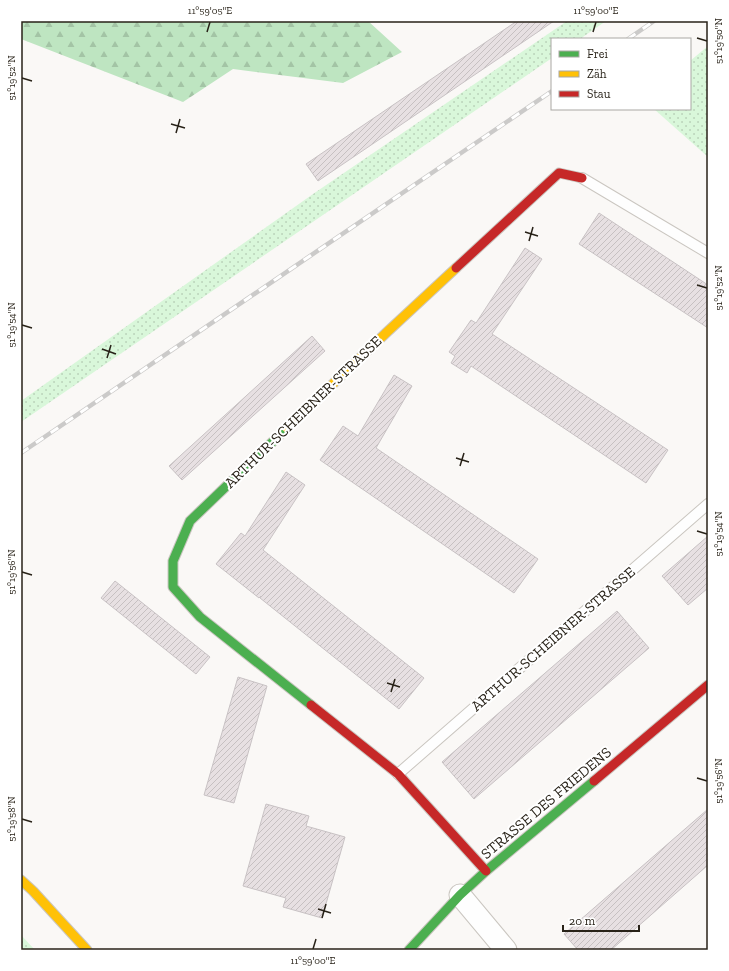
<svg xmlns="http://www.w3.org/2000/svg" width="729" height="971" viewBox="0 0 729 971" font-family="'Zilla Slab',serif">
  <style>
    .grass { fill: url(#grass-dots) }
    .forest { fill: url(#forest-firs) }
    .building { fill: url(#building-hatch); stroke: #c8c2c4 }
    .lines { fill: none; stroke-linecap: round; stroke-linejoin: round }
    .lane-casing { stroke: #cac6c0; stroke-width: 12 }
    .street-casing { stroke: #cac6c0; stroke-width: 23 }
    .fast-casing { stroke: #cac6c0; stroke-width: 11 }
    .slow-casing { stroke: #cac6c0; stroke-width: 11 }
    .jam-casing { stroke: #cac6c0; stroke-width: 11 }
    .lane { stroke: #fefefe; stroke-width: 10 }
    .street { stroke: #fefefe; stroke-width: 21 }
    .fast { stroke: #4caf50; stroke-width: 9 }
    .slow { stroke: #ffc107; stroke-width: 9 }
    .jam { stroke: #c62828; stroke-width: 9 }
    .rail-casing { stroke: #cbcac9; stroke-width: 4.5 }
    .rail { stroke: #fff; stroke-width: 3; stroke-dasharray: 9; stroke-linecap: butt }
    .ticks { fill: none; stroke: #282218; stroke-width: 1.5 }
    .labels { text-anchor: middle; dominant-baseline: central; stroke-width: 4; stroke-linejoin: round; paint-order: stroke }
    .street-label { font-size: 15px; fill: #282218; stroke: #fff }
    .neatline { fill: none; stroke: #282218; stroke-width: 1.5 }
    .ticks-label { font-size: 10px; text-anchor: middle; fill: #282218 }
  </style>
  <defs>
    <pattern id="grass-dots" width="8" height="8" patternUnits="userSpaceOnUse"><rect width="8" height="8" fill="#d9f7da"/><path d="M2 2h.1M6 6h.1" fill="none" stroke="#bad3ba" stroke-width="1.8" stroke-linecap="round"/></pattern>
    <pattern id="forest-firs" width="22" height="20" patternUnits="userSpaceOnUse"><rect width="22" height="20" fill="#bee5c1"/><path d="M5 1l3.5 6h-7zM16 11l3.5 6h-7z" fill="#a3c4a5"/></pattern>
    <pattern id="building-hatch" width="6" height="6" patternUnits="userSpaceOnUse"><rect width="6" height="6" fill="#e7e0e2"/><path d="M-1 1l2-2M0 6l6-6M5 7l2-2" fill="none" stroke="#c6c0c1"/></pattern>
  </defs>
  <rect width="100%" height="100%" fill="#faf8f6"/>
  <!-- grass -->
  <g class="grass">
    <path d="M567,21H606L580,39H552V58L21,422V401L313,194Z"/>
    <path d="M708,46V157L654,109H690V61Z"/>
    <path d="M21,935L35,950H21Z"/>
  </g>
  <!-- forest -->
  <path class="forest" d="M21,21H368L402,52L343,83L233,69L183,102L21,39Z"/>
  <!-- building -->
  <g class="building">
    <path d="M517,21H554L318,181L306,164Z"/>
    <path d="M599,213L708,285V328L579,244Z"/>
    <path d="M525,248L542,259L492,334L668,450L646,483L471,366L467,373L451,363L455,356L449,352L471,320L476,323Z"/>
    <path d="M312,336L325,351L182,480L169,466Z"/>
    <path d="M394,375L412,386L376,448L538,559L514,593L320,460L343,426L358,436Z"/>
    <path d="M286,472L305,485L263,550L424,678L399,709L260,598L261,596L259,598L216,564L241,533L245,536Z"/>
    <path d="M708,536V588L688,605L662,576Z"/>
    <path d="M115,581L210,657L196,674L101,598Z"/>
    <path d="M617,611L649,648L474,799L442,762Z"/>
    <path d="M238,677L267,686L234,803L204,795Z"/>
    <path d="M266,804L309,816L306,826L345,837L322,918L283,907L286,898L243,886Z"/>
    <path d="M708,809V865L611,950H578L564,934Z"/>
  </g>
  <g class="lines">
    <!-- lane casing -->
    <g class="lane-casing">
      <g id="lane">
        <path d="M582,178L708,253"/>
        <path d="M398,774L708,504"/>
      </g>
    </g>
    <!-- street casing -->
    <g class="street-casing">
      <path id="street" d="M460,895L506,950"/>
    </g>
    <!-- fast casing -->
    <g class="fast-casing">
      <g id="fast">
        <path d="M287,428L190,521L173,561V587L200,617L311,705"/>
        <path d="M409,950L460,895L486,871L594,781"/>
      </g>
    </g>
    <!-- slow casing -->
    <g class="slow-casing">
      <g id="slow">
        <path d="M287,428L386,333L456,268"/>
        <path d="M21,880L33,891L87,950"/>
      </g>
    </g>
    <!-- jam casing -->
    <g class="jam-casing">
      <g id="jam">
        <path d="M456,268L559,173L582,178"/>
        <path d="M311,705L398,774L486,871"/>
        <path d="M594,781L708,685"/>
      </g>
    </g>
    <!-- lane -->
    <use href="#lane" class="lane"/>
    <!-- street -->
    <use href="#street" class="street"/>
    <!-- fast -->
    <use href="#fast" class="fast"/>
    <!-- slow -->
    <use href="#slow" class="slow"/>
    <!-- jam -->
    <use href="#jam" class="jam"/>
    <!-- rail casing -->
    <g class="rail-casing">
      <g id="rail">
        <path d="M628,39L654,21"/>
        <path d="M21,453L552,91"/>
      </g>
    </g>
    <!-- rail -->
    <use href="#rail" class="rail"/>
  </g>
  <!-- ticks -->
  <path class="ticks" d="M207,32L210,22M593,32L596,22M697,38L707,41M22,78L32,81M171,124L185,128M176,133L180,119M525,232L538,236M529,241L533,227M697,285L707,288M22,325L32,328M102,349L116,354M107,358L111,345M456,458L469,462M460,466L464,453M697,531L707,534M22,572L32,575M387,683L400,687M391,692L395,679M697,778L707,781M22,819L32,822M318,909L331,913M322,918L326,904M313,949L316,939"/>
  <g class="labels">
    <!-- street labels -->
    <g class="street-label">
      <text transform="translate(303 412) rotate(-44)">ARTHUR-SCHEIBNER-STRASSE</text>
      <text transform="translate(553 639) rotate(-41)">ARTHUR-SCHEIBNER-STRASSE</text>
      <text transform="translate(546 803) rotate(-40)">STRASSE DES FRIEDENS</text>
    </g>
  </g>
  <!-- border -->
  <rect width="729" height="971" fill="none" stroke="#ffffff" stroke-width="44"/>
  <!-- legend -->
  <rect x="551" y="38" width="140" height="72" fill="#ffffff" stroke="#a9a7a3"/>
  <rect x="559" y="51" width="20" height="6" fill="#4caf50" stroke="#a9a7a3"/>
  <text x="587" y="58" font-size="12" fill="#282218">Frei</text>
  <rect x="559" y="71" width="20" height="6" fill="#ffc107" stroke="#a9a7a3"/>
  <text x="587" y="78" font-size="12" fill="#282218">Zäh</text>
  <rect x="559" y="91" width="20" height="6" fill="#c62828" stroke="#a9a7a3"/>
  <text x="587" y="98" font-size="12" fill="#282218">Stau</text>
  <!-- scale -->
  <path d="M563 925v6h76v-6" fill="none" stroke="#282218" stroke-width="2"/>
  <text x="569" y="925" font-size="12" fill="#282218" stroke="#ffffff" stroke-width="3" paint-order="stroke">20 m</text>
  <rect x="22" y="22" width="685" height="927" class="neatline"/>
  <g class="ticks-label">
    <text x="210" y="14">11°59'05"E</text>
    <text x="596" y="14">11°59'00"E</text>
    <text transform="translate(718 41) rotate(-90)" y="4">51°19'50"N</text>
    <text transform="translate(11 78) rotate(-90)" y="4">51°19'52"N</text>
    <text transform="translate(718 288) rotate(-90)" y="4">51°19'52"N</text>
    <text transform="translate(11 325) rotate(-90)" y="4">51°19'54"N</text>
    <text transform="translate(718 534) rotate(-90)" y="4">51°19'54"N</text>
    <text transform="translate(11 572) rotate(-90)" y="4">51°19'56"N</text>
    <text transform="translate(718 781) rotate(-90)" y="4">51°19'56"N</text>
    <text transform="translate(11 819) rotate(-90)" y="4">51°19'58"N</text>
    <text x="313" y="964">11°59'00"E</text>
  </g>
</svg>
